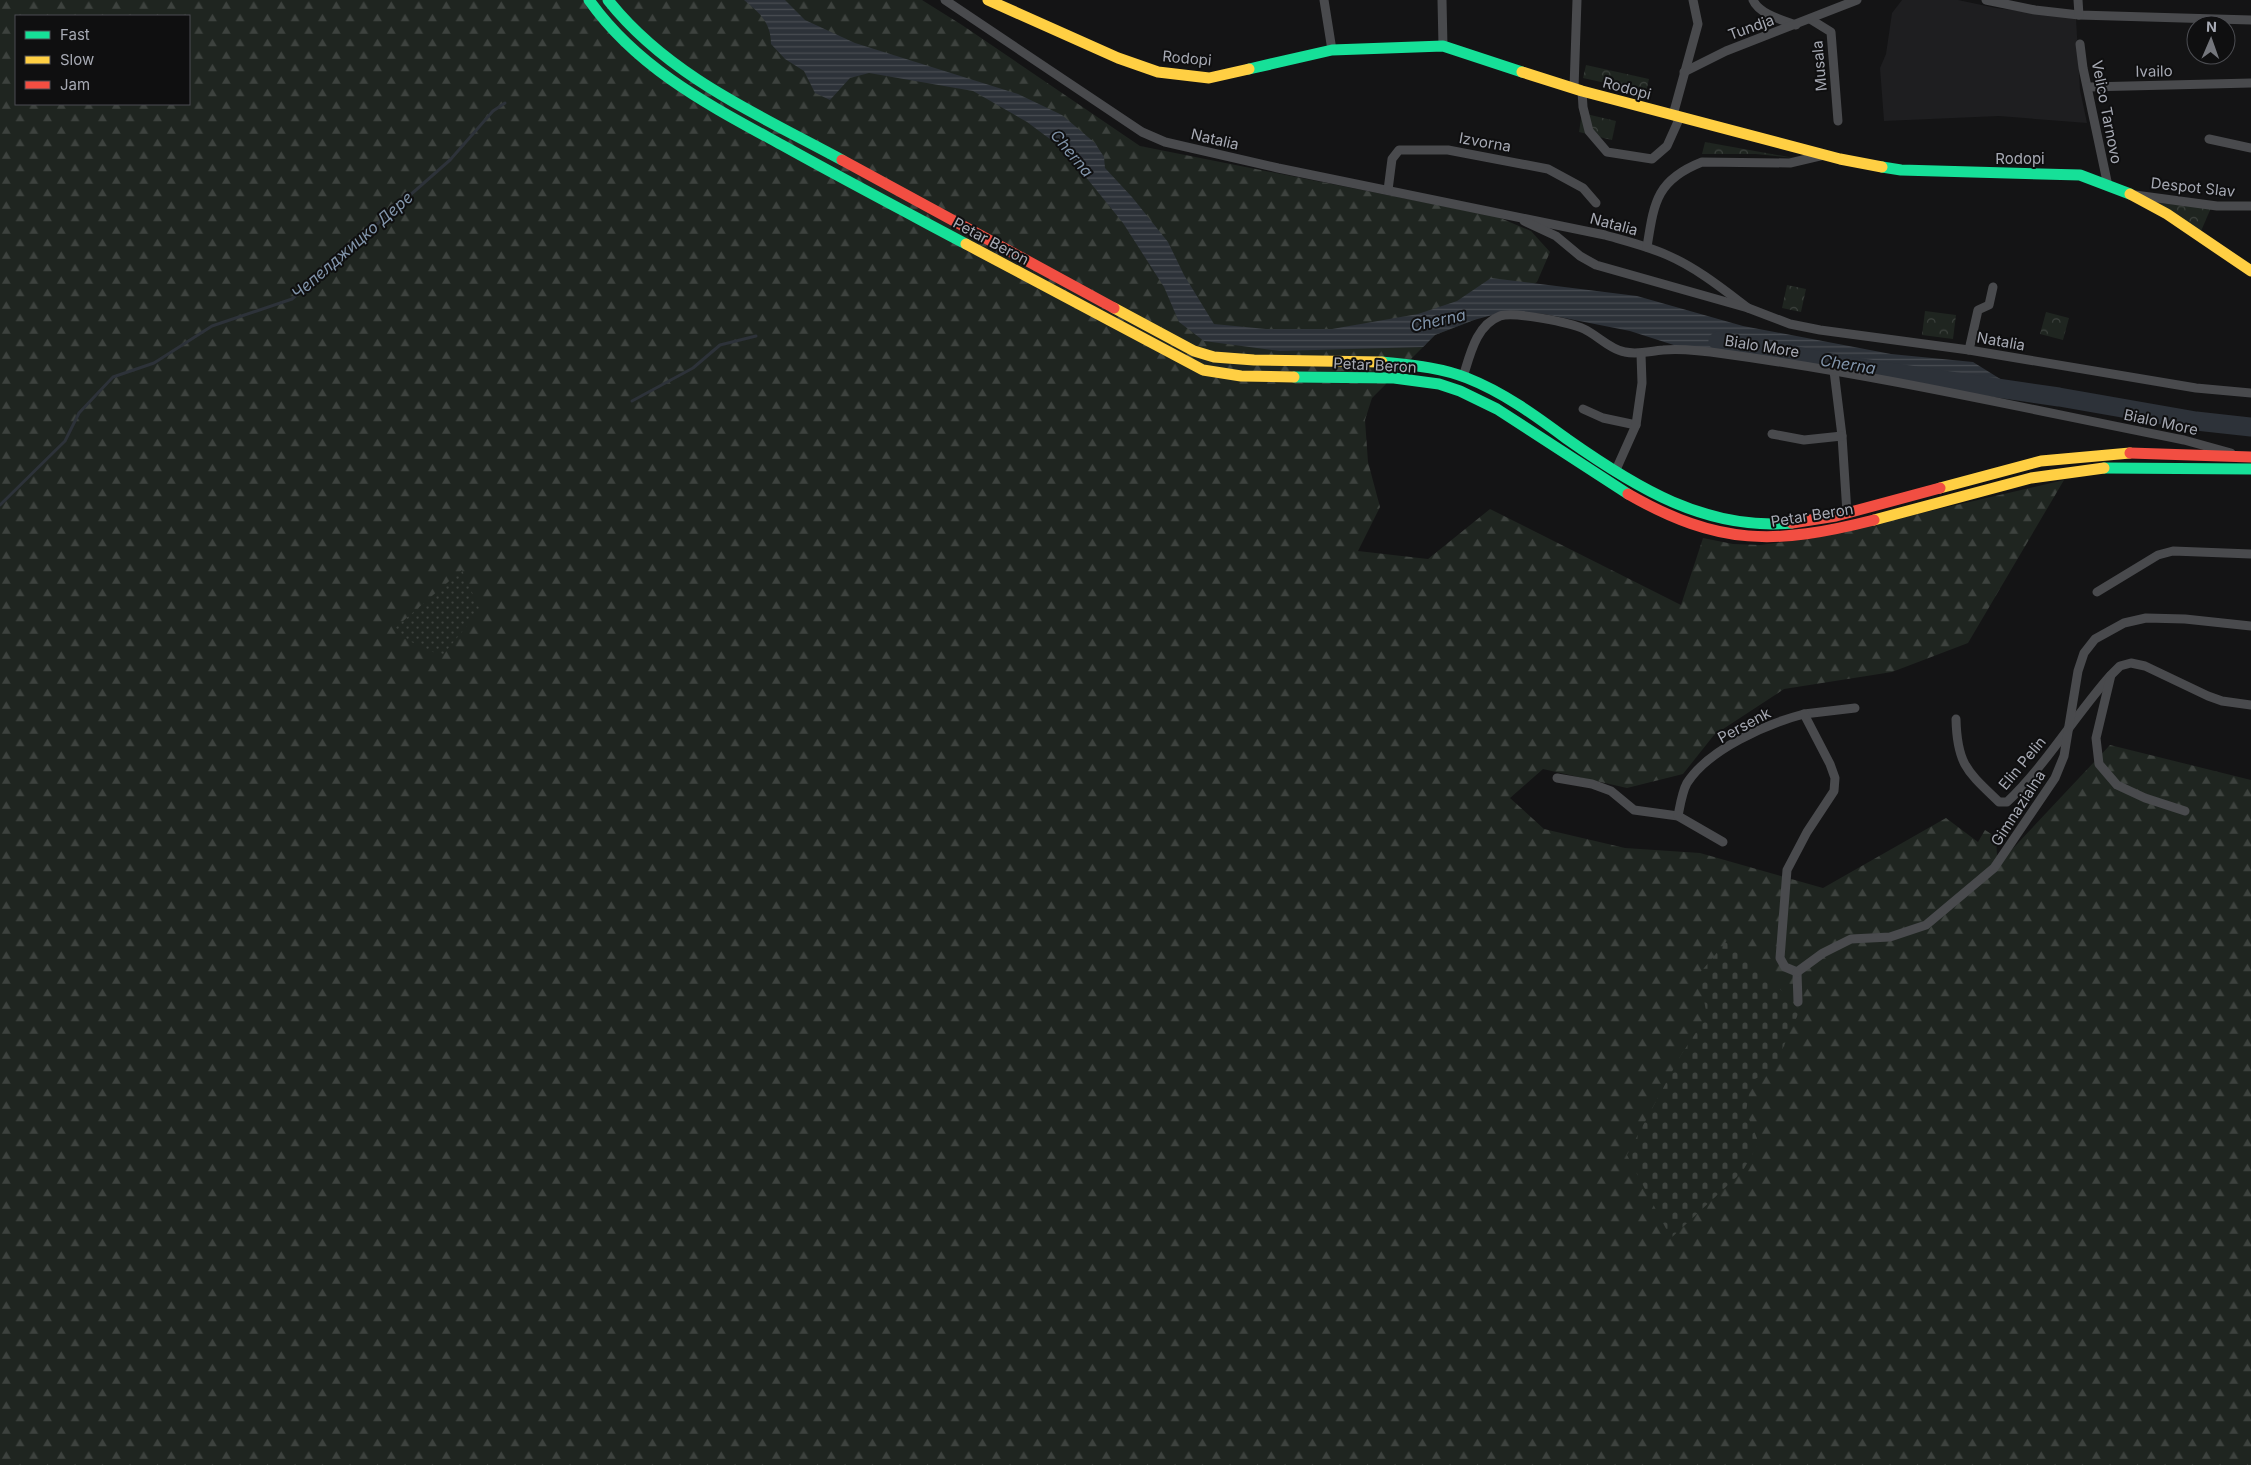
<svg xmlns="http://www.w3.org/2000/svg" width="2251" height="1465" viewBox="0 0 2251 1465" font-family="Inter,sans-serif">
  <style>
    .built { fill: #1e1e20 }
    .forest { fill: url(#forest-firs); fill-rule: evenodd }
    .cemetery { fill: url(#cemetery-stones) }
    .park { fill: url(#park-crowns) }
    .garden { fill: url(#garden-dots) }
    .water { fill: url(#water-rules) }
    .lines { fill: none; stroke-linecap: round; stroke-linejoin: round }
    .stream { stroke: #2d3239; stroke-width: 3 }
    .river { stroke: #2d3239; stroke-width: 19 }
    .street { stroke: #494a4d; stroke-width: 9 }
    .fast { stroke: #16e098; stroke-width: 11 }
    .slow { stroke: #ffcf43; stroke-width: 11 }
    .jam { stroke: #f24e42; stroke-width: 11 }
    .labels { text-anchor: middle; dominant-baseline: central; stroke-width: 4; stroke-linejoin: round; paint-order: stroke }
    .street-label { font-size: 15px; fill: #a7aab4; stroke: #0f0f10 }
    .water-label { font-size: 16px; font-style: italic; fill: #8295ab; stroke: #0f0f10 }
  </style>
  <defs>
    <pattern id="forest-firs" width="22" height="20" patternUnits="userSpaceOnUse" patternTransform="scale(1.25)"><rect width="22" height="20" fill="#1f2520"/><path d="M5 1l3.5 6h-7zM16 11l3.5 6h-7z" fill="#3d423e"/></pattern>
    <pattern id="cemetery-stones" width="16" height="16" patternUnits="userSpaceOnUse" patternTransform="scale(1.25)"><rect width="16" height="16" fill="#1f2520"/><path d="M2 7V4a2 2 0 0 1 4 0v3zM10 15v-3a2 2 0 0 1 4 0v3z" fill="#3d423e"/></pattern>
    <pattern id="park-crowns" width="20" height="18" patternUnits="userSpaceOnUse" patternTransform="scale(1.25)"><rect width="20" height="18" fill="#1f2520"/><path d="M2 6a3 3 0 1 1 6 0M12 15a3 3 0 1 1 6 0" fill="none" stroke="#3d423e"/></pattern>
    <pattern id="garden-dots" width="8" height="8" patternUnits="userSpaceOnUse" patternTransform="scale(1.25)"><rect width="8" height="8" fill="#1f2520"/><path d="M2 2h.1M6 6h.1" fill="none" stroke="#3d423e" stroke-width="1.8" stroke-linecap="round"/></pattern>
    <pattern id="water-rules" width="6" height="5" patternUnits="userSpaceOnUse" patternTransform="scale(1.25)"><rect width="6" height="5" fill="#2d3239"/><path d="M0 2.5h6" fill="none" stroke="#494d53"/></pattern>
  </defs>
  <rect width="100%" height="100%" fill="#141415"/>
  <!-- built -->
  <path class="built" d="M1902,0H1958L1996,8L2076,18L2080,90L2087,123L1999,116L1884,121L1880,68L1886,54L1892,13Z"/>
  <!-- forest -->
  <path class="forest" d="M0,0H922L962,25L1140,146L1498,217L1531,231L1550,252L1537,282L1474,320L1435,335L1372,398L1365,420L1368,462L1380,507L1358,551L1428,559L1490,509L1681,605L1703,538L1733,544L1760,545L1810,539L2064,480L1968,643L1892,672L1784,689L1714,735L1683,774L1627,788L1543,769L1510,798L1544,829L1625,848L1700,853L1823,888L1946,818L1978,842L1985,830L1996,837L1997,856L2002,860L2110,745L2251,780V1465H0ZM16,16H189V104H16Z"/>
  <!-- cemetery -->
  <path class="cemetery" d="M1730,937L1800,1010L1773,1070L1751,1081L1746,1112L1759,1143L1742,1172L1671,1238L1627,1155L1681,1055L1707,1016L1699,974Z"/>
  <!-- park -->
  <g class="park">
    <path d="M1586,65L1649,79L1646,92L1583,78Z"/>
    <path d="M1582,113L1616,121L1612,140L1579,132Z"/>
    <path d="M1705,142L1794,158L1756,154H1702Z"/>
    <path d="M2158,203L2211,208L2201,231Z"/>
    <path d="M1787,285L1806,289L1801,312L1782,308Z"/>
    <path d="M1925,311L1956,315L1953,339L1922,335Z"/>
    <path d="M2046,312L2069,318L2063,340L2040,334Z"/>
  </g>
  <!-- garden -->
  <path class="garden" d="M462,570L480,610L442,656L407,640L395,628Z"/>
  <!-- water -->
  <path class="water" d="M744,0H785L805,20L855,43L1018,94L1062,115L1095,143L1104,157L1105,168L1132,197L1168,242L1184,275L1214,324L1266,329H1332L1418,314L1457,301L1491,278L1637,296L1743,326L1891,354L1973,362L2002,380L1949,378L1758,343L1731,350L1683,348L1630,331L1544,314L1507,311L1474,320L1435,335L1423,347L1280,351L1204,341L1179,322L1164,287L1123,223L1089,181L1062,148L1027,122L973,91L869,73L850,78L830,100L815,93L804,71L785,59L771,44C771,23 760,13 744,0Z"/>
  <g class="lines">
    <!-- stream -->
    <g class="stream">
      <path d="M632,401L693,368L720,345L756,336"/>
      <path d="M0,505L65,441L79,413L113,377L154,363L212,326L292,299L450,160L493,111L505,103"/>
    </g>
    <!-- river -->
    <path class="river" d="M1718,341L1848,366L2059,397L2196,421L2251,427"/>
    <!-- street -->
    <g class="street">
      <path d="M945,0L1142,132L1165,142L1278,168L1605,235C1626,241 1647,246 1667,255C1697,268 1723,289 1748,308"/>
      <path d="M1324,0L1332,50"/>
      <path d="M1442,0L1443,46"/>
      <path d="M1753,0C1759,14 1782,20 1796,25"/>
      <path d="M1986,0L2035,10L2079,15L2251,20"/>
      <path d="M2078,0L2079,15"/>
      <path d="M1810,19L1831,32L1838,121"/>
      <path d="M2080,44L2083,68L2108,186"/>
      <path d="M1684,72L1726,51L1857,0"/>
      <path d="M2088,87L2251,83"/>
      <path d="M1574,88L1577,0"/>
      <path d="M1582,91L1583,107L1589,131L1607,152L1652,159L1667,146L1680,117"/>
      <path d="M1673,115L1698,24L1693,0"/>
      <path d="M2209,139L2251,148"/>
      <path d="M1388,190L1392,159L1399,150H1448L1548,169L1583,188L1596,203"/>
      <path d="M2135,195L2217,206H2251"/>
      <path d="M1524,221L1556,236L1580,256L1596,265L1748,308L1790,324L1820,330L1969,350L2196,388L2251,393"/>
      <path d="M1647,247C1654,203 1656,180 1702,162L1790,163L1824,155"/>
      <path d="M1969,350L1978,310L1989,305L1993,287"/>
      <path d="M1834,371L1842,436L1847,513"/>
      <path d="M1463,377C1470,355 1476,325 1500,316C1514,311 1571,323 1584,329C1597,335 1611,350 1625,352C1638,355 1650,351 1663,350C1683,348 1705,351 1725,354C1879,375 2032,410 2184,440L2231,453"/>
      <path d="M1583,409L1603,418L1636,425"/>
      <path d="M1772,434L1804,440L1842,436"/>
      <path d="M1615,472L1636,425L1642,383L1641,354"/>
      <path d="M2097,592L2158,555L2173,551L2251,554"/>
      <path d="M1804,714L1855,708"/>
      <path d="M1956,719C1957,765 1968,772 1999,802H2007C2045,766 2074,717 2110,676"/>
      <path d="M1557,778L1592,784L1611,791L1634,810L1678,816L1723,842"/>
      <path d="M2185,811L2145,798L2117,785L2099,764L2096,738L2111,675L2120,666L2131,663L2145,666L2208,696L2222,701L2251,705"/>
      <path d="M1678,816C1680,806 1682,792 1687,783C1709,749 1766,724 1804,714L1830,764L1835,778L1834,791L1807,832L1787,870L1780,958L1785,967L1797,972L1798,1002"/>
      <path d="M1797,972L1823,953L1851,939L1890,937L1926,925L1994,868L2055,778L2064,756L2078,671L2084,653L2095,639L2124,623L2146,618L2185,619L2251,626"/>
    </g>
    <!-- fast -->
    <g class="fast">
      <path d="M589,0C638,69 709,105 782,145C843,179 904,211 966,244"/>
      <path d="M608,0C668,76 759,115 842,160"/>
      <path d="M1249,69L1332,50L1443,46L1522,72"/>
      <path d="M1882,167L1901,170L2080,175L2130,194"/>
      <path d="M1382,362C1410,365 1440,367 1467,378C1503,392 1536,416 1567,439C1635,487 1706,531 1792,523"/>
      <path d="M1294,377L1394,378L1439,384L1460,391L1497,409L1628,494"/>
      <path d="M2104,468L2251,469"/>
    </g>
    <!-- slow -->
    <g class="slow">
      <path d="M988,0L1118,58L1158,72L1209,78L1249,69"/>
      <path d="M1522,72L1582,91L1840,159L1882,167"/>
      <path d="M2130,194L2167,214L2251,271"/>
      <path d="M966,244L1203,370L1241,376L1294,377"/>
      <path d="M1114,308L1194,351L1214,357L1254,360L1382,362"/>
      <path d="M1940,488L2041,461L2130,453"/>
      <path d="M1874,520L2031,478L2104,468"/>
    </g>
    <!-- jam -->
    <g class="jam">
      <path d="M842,160L1114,308"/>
      <path d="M2130,453L2251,457"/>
      <path d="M1628,494C1719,546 1775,545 1874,520"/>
      <path d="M1792,523L1836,516L1940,488"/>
    </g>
  </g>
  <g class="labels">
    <!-- street labels -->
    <g class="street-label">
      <text transform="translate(1751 27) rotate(-20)">Tundja</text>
      <text transform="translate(1187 58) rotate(5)">Rodopi</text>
      <text transform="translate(1819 66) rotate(-95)">Musala</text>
      <text transform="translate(2154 71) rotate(-1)">Ivailo</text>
      <text transform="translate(1627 88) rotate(15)">Rodopi</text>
      <text transform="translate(2107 112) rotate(79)">Velico Tarnovo</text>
      <text transform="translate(1215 139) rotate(13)">Natalia</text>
      <text transform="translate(1485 142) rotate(10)">Izvorna</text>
      <text x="2020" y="158">Rodopi</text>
      <text transform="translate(2193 187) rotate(6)">Despot Slav</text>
      <text transform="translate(1614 224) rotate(15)">Natalia</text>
      <text transform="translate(991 241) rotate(28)">Petar Beron</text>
      <text transform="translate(2001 341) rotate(10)">Natalia</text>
      <text transform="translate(1762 346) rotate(9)">Bialo More</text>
      <text transform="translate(1375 365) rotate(3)">Petar Beron</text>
      <text transform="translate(2161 422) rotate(12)">Bialo More</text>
      <text transform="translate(1812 515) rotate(-9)">Petar Beron</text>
      <text transform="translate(1744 725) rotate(-28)">Persenk</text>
      <text transform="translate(2022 763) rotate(-50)">Elin Pelin</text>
      <text transform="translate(2018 808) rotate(-57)">Gimnazialna</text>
    </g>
    <!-- water labels -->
    <g class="water-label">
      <text transform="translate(1072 153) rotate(50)">Cherna</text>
      <text transform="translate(352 245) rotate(-41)">Чепелджицко Дере</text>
      <text transform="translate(1438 320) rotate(-12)">Cherna</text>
      <text transform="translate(1848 364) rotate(9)">Cherna</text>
    </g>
  </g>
  <!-- legend -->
  <rect x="15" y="15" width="175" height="90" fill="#0f0f10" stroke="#4c4d52"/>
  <rect x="25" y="31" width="25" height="8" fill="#16e098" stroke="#4c4d52"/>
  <text x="60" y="40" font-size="15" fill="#a7aab4">Fast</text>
  <rect x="25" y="56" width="25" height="8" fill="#ffcf43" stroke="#4c4d52"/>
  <text x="60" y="65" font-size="15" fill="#a7aab4">Slow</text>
  <rect x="25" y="81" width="25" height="8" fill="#f24e42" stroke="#4c4d52"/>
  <text x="60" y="90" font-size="15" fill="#a7aab4">Jam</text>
  <!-- north arrow -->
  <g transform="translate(2211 40) rotate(2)"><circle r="24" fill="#0f0f10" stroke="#4c4d52"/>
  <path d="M0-4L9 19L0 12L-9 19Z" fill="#74767c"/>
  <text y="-8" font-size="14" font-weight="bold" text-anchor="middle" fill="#a7aab4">N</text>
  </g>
</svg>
